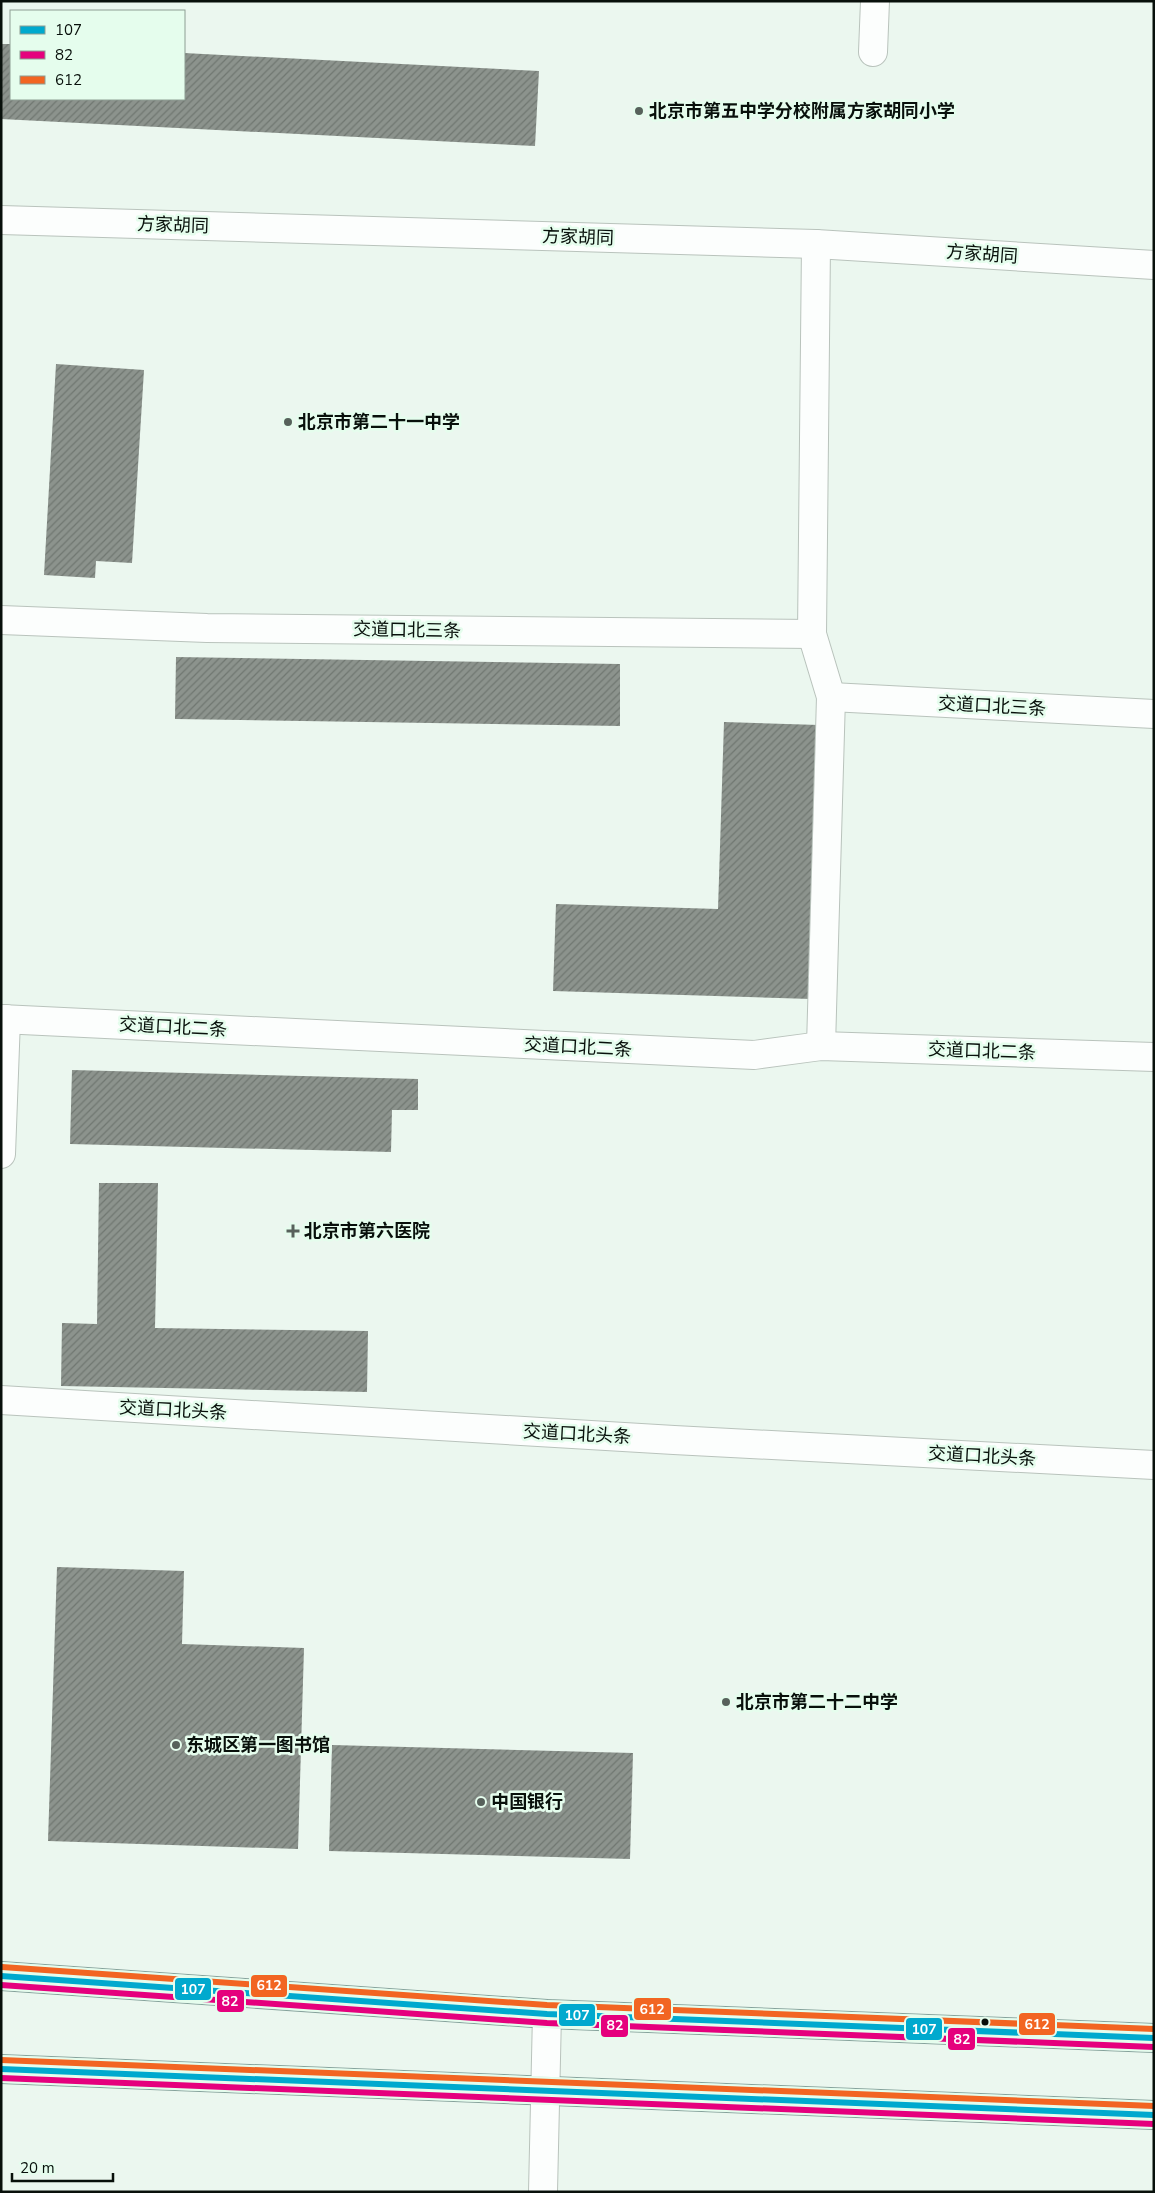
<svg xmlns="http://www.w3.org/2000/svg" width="1155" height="2193" viewBox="0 0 1155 2193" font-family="'Nunito Sans','Noto Sans SC',sans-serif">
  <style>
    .building { fill: url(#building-hatch) }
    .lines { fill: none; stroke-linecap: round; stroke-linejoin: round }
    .minor-casing { stroke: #b9c3bc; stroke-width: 30 }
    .major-casing { stroke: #85a29b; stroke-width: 30 }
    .minor { stroke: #fcfefd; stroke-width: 28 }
    .major { stroke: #d7e5e2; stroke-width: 28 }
    .bus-1-casing { stroke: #e5fded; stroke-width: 10 }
    .bus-2-casing { stroke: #e5fded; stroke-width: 10 }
    .bus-3-casing { stroke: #e5fded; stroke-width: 10 }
    .bus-1 { stroke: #00a9ce; stroke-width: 6 }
    .bus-2 { stroke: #e5007d; stroke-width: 6 }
    .bus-3 { stroke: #f26522; stroke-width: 6 }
    .poi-dot { fill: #57615b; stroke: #e5fded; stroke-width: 2 }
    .bus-dot { fill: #08100b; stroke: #e5fded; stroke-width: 2 }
    .labels { text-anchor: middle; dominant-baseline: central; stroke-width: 5; stroke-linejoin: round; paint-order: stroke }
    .poi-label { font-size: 18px; font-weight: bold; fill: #08100b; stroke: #e5fded; text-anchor: start }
    .street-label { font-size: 18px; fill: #08100b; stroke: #e5fded }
    .line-badge { stroke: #e5fded; stroke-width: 2 }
    .badge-label { font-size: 14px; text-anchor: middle; font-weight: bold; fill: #fff }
  </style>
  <defs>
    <pattern id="building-hatch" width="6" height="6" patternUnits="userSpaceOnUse" patternTransform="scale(1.25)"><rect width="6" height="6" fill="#8c938d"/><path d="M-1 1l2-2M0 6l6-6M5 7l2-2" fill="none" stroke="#707771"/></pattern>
  </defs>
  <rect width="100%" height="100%" fill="#ebf7ef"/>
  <!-- building -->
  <g class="building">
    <path d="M1,44H11V99H184V53L539,71L535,146L1,119Z"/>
    <path d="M56,364L144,370L132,563L96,561L95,578L44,575Z"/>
    <path d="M176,657L620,664V726L175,719Z"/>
    <path d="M724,722L819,725L811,999L553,991L556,904L718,909Z"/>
    <path d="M72,1070L418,1079V1110H392L391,1152L70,1144Z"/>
    <path d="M99,1183H158L155,1328L368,1331L367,1392L61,1386L62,1323L97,1324Z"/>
    <path d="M57,1567L184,1571L182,1644L304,1648L298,1849L48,1841Z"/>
    <path d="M332,1745L633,1753L630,1859L329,1851Z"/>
  </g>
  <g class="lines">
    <!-- minor casing -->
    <g class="minor-casing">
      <g id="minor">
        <path d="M873,52L875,1"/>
        <path d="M1,220L816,244L1154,265"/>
        <path d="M816,244L812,634L831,697L821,1046"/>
        <path d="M1,620L207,628L812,634"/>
        <path d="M831,697L1154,714"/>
        <path d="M1,1019L754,1055L821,1046L1154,1057"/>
        <path d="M1,1154L6,1019"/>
        <path d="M1,1400L674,1440L1154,1465"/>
        <path d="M543,2192L547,2014"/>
      </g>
    </g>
    <!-- major casing -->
    <g class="major-casing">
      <g id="major">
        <path d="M1,1976L547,2014L1154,2038"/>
        <path d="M1,2069L1154,2115"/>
      </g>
    </g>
    <!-- minor -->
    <use href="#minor" class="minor"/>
    <!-- major -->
    <use href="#major" class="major"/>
    <!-- bus-1 casing -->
    <g class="bus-1-casing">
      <g id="bus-1">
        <path d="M1,1976L547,2014L1154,2038"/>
        <path d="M1,2069L1154,2115"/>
      </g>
    </g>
    <!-- bus-2 casing -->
    <g class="bus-2-casing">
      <g id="bus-2">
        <path d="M1,1985L547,2023L1154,2047"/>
        <path d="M1,2078L1154,2124"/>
      </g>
    </g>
    <!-- bus-3 casing -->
    <g class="bus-3-casing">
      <g id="bus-3">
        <path d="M2,1967L547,2005L1154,2029"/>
        <path d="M1,2060L1154,2106"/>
      </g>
    </g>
    <!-- bus-1 -->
    <use href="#bus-1" class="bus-1"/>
    <!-- bus-2 -->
    <use href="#bus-2" class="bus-2"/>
    <!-- bus-3 -->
    <use href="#bus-3" class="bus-3"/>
  </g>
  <!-- markers -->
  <g class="poi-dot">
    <circle cx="639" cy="111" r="5"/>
    <circle cx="288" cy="422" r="5"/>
    <path d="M290.5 1223.5h5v5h5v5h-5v5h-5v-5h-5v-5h5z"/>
    <circle cx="726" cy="1702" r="5"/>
    <circle cx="176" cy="1745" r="5"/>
    <circle cx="481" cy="1802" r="5"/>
  </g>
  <circle class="bus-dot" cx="985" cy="2022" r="4.5"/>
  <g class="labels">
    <!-- poi labels -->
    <g class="poi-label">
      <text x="649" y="111">北京市第五中学分校附属方家胡同小学</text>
      <text x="298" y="422">北京市第二十一中学</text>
      <text x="304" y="1231">北京市第六医院</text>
      <text x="736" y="1702">北京市第二十二中学</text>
      <text x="186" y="1745">东城区第一图书馆</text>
      <text x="491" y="1802">中国银行</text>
    </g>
    <!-- street labels -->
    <g class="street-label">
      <text transform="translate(173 225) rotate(2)">方家胡同</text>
      <text transform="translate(578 237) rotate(2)">方家胡同</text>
      <text transform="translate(982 254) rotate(4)">方家胡同</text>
      <text transform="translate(407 630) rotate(1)">交道口北三条</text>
      <text transform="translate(992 706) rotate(3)">交道口北三条</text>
      <text transform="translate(173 1027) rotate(3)">交道口北二条</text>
      <text transform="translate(578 1047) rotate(3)">交道口北二条</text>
      <text transform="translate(982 1051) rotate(2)">交道口北二条</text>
      <text transform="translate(173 1410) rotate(3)">交道口北头条</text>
      <text transform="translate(577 1434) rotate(3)">交道口北头条</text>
      <text transform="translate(982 1456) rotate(3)">交道口北头条</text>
    </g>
  </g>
  <g class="line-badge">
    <rect x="250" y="1974" width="38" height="24" rx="5" fill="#f26522"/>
    <rect x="174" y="1977" width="38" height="24" rx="5" fill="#00a9ce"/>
    <rect x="216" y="1989" width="29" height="24" rx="5" fill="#e5007d"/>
    <rect x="633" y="1997" width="39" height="24" rx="5" fill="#f26522"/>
    <rect x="558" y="2003" width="38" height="24" rx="5" fill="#00a9ce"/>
    <rect x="1018" y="2012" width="38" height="24" rx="5" fill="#f26522"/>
    <rect x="600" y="2014" width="29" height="24" rx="5" fill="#e5007d"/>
    <rect x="905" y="2017" width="38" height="24" rx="5" fill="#00a9ce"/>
    <rect x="947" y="2027" width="29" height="24" rx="5" fill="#e5007d"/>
  </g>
  <g class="badge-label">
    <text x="269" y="1990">612</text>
    <text x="193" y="1994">107</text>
    <text x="230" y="2006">82</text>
    <text x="652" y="2014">612</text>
    <text x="577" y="2020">107</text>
    <text x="1037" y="2029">612</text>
    <text x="615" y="2030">82</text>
    <text x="924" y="2034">107</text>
    <text x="962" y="2044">82</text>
  </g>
  <!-- border -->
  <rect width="1155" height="2193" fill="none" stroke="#08100b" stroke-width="5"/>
  <!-- legend -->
  <rect x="10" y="10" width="175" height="90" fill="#e5fded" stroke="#8d9e93"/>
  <rect x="20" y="26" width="25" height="8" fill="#00a9ce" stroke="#8d9e93"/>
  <text x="55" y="35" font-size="15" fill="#08100b">107</text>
  <rect x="20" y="51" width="25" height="8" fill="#e5007d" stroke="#8d9e93"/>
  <text x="55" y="60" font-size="15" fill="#08100b">82</text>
  <rect x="20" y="76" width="25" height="8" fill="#f26522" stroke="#8d9e93"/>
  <text x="55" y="85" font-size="15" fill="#08100b">612</text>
  <!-- scale -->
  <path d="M12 2173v8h101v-8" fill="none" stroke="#08100b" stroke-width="2.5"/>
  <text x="20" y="2173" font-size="15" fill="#08100b" stroke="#e5fded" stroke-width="4" paint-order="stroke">20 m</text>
</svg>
